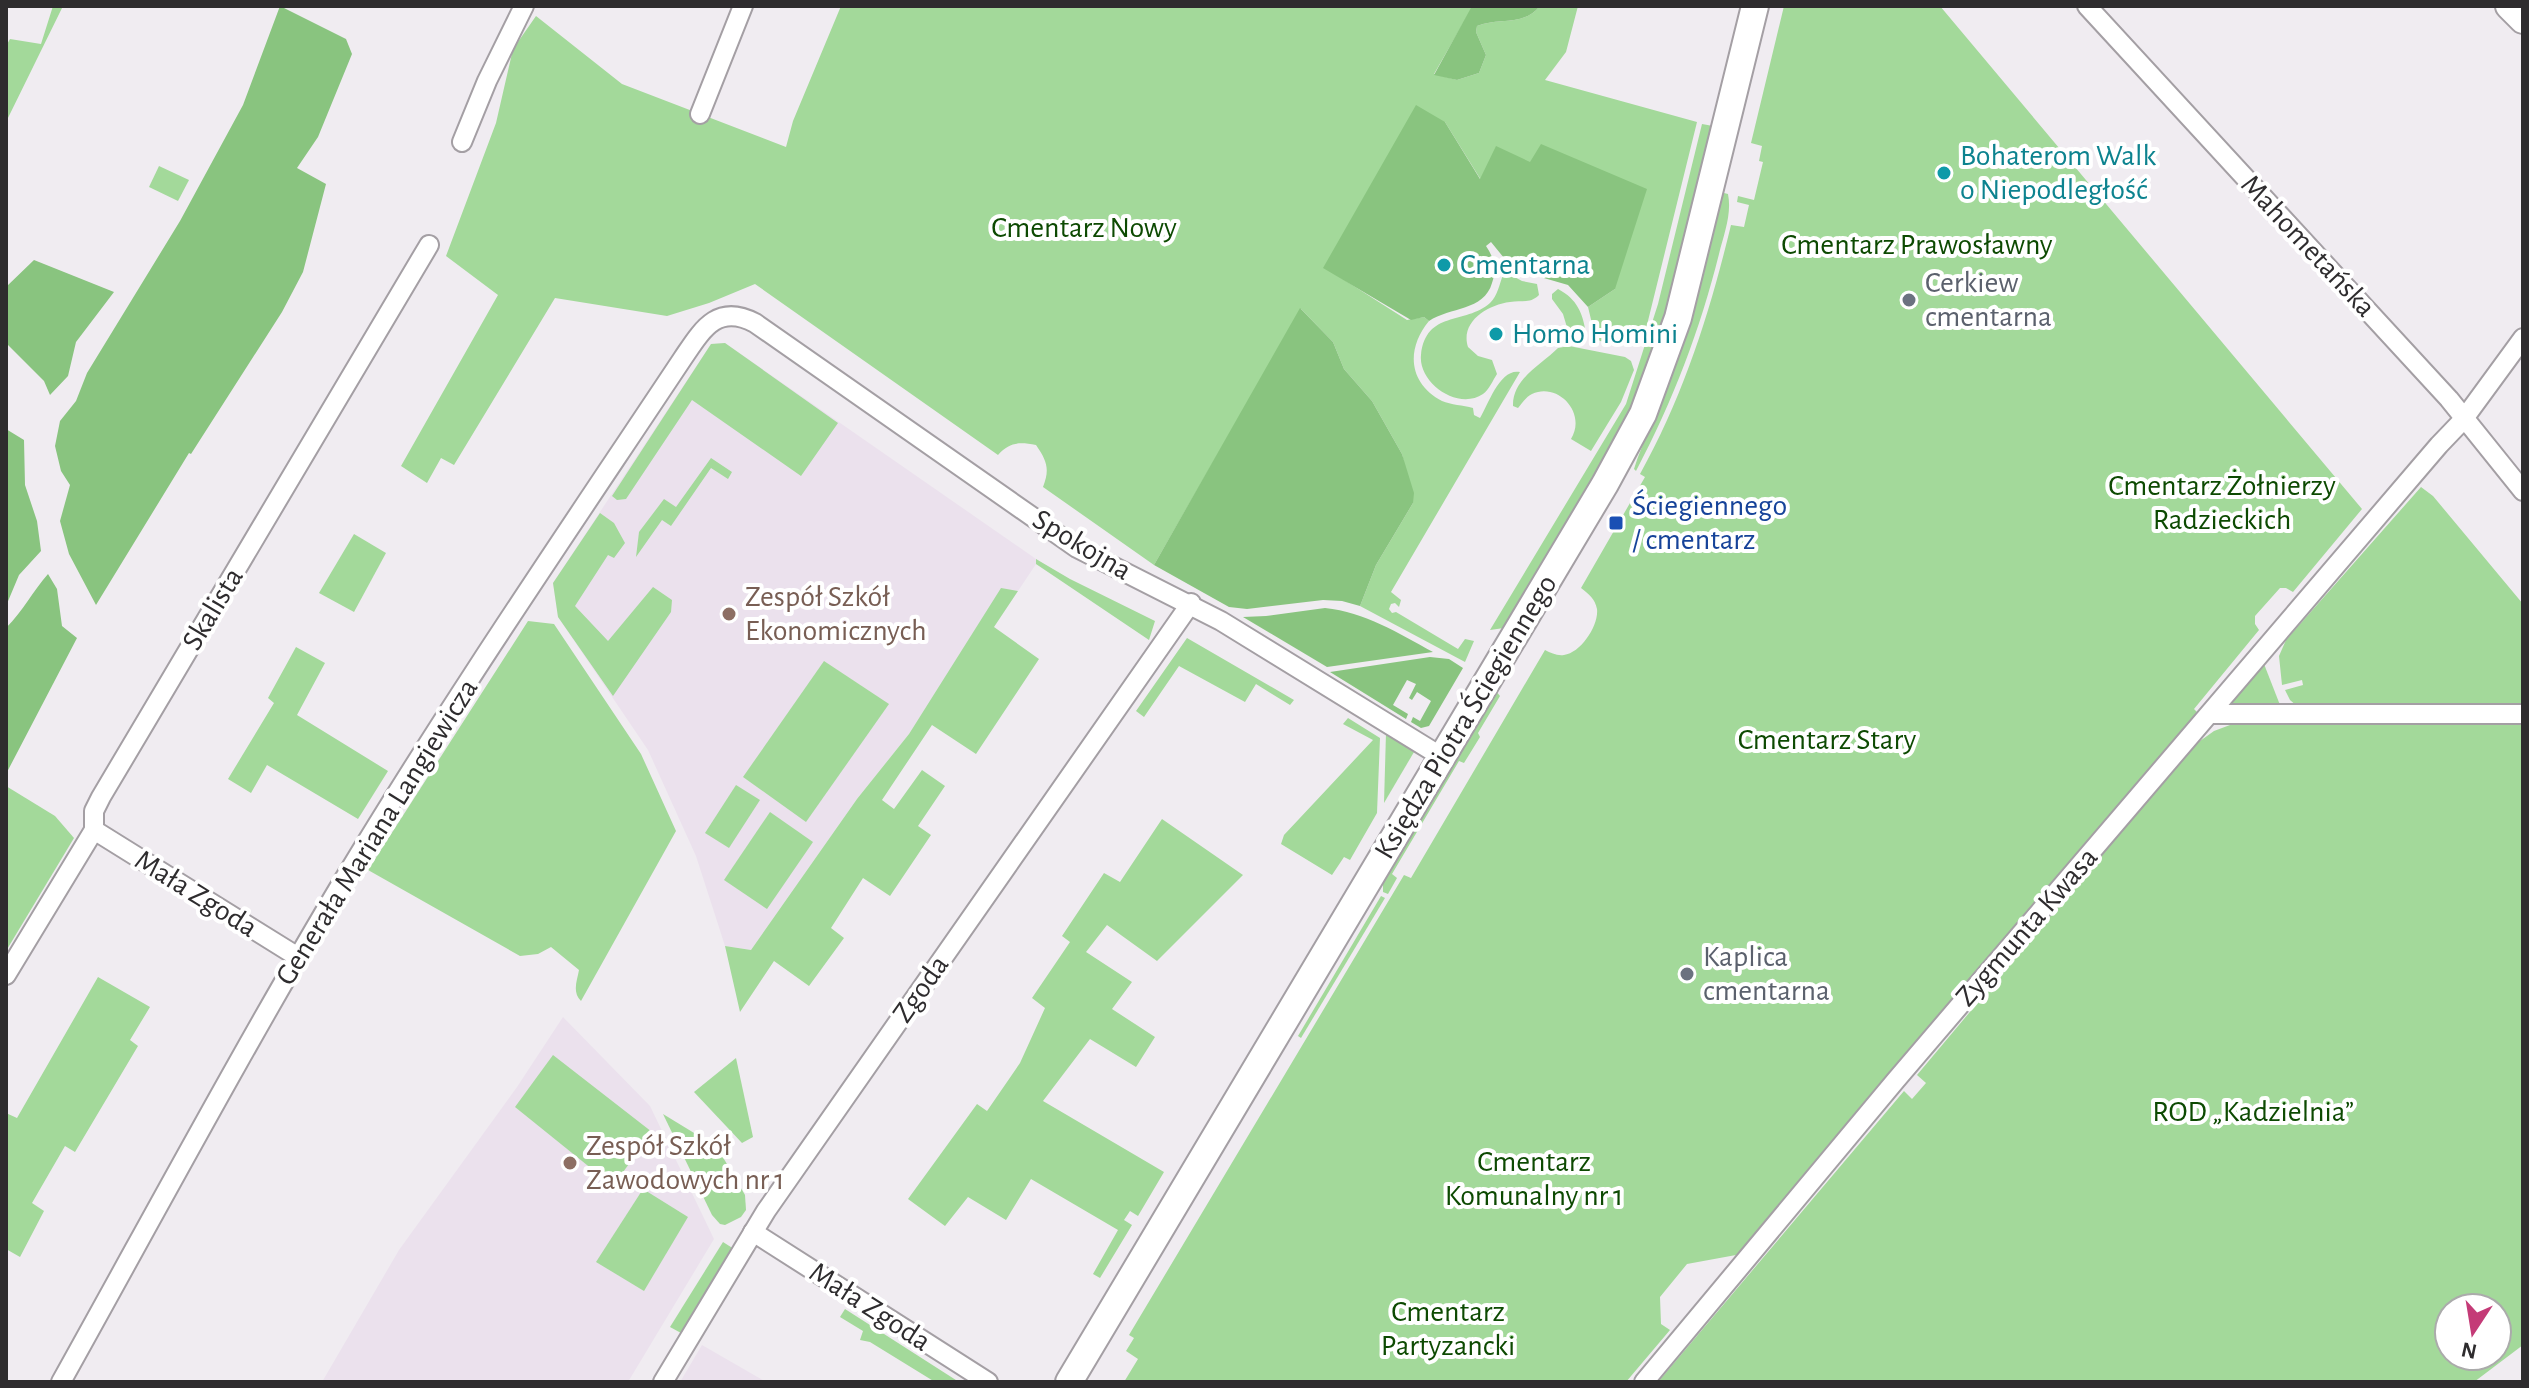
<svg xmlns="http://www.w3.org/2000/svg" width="2529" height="1388" viewBox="0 0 2529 1388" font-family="'Alegreya Sans',sans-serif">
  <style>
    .built { fill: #ebe1ed }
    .green { fill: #a3d99a; fill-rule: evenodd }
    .forest { fill: #89c47f }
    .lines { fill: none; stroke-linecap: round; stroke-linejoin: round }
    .street-casing { stroke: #a49fa4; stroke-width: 22 }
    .secondary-casing { stroke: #a49fa4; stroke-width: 30 }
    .street { stroke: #fff; stroke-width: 18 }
    .secondary { stroke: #fff; stroke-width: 26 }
    .culture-dot { fill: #0f9aa8; stroke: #fff; stroke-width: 3 }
    .worship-dot { fill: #6b7280; stroke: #fff; stroke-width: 3 }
    .transit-dot { fill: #1a4fb4; stroke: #fff; stroke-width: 3 }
    .education-dot { fill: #8d6e63; stroke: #fff; stroke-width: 3 }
    .labels { text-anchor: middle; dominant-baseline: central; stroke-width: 8; stroke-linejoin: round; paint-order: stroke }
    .culture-label { font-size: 30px; fill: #0d838f; stroke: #fff; text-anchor: start }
    .park-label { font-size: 30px; fill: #0d4a02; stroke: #fff }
    .street-label { font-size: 30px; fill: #2e2c2e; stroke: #fff }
    .worship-label { font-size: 30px; fill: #5b616d; stroke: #fff; text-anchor: start }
    .transit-label { font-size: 30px; fill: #164399; stroke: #fff; text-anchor: start }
    .education-label { font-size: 30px; fill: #785e54; stroke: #fff; text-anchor: start }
  </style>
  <rect width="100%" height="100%" fill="#f0ecf1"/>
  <!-- built -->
  <g class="built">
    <path d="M725,343L1036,559V564L1018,591L1001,589L909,734L857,799L751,950L725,946L696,856L648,750L558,617L553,583L711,344Z"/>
    <path d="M563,1017L650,1106L714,1239L628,1382H322L399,1250L517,1087Z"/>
    <path d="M702,1345L766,1382H680Z"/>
  </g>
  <!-- green -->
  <g class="green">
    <path d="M53,6H63L6,122V46L10,39L41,44Z"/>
    <path d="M841,6H1473L1434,74L1457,80L1479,73L1486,55L1476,32L1477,26C1498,17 1523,27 1540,6H1578L1566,52L1545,80L1697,122L1645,333L1635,344L1629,346L1600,341L1595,336L1588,307L1615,289L1531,163L1481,180L1445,122L1324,267L1407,320L1424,317L1429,321C1406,349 1408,383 1442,401C1451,405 1463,405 1473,408L1474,415L1480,418C1489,403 1500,368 1520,372L1391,592L1401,600L1399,607L1395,603L1391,604L1389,609L1392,613L1396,612L1458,649L1465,639L1474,641L1465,662L1360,606L1376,565L1413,503L1402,454L1372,401L1344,369L1333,342L1301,309L1154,565L1043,487C1050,469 1047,461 1036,445C1019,442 1010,442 998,455L755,284L709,303L667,316L555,298L454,465L441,458L427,483L401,466L498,295L446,256L496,123L513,49L536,16L622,84L786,147L793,121Z"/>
    <path d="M1784,6H1940L2362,509L2293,592L2286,588H2280L2255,616V624L2259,630L2194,709L2197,712L1743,1250L1736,1255L1687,1264L1660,1297L1661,1324L1670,1330L1626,1382H1124L1138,1359L1126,1351L1134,1338L1129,1335L1404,875L1411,878L1545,650C1551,653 1557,656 1564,655C1581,653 1599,625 1597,609C1595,599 1589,594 1581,588L1645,477L1640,474C1684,395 1710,312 1731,225L1744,227L1749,205L1737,202L1738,196L1754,200L1763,162L1759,161L1762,146L1751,143Z"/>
    <path d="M1702,124L1713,126L1664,326L1652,363L1621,431L1504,628L1490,630L1626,404L1658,304Z"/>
    <path d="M159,166L189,180L178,201L149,187Z"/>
    <path d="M1720,192L1728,194C1732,214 1724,234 1719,254C1700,330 1673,401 1636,471L1634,469C1643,439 1659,413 1669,384C1691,321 1705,256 1720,192Z"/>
    <path d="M1509,274L1522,281L1537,284L1539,295C1530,304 1522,300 1510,302C1487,305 1460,322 1468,347L1478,356L1492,360L1497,374C1493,380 1489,390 1483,394C1458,411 1418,383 1421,355C1426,310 1465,325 1490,303C1498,295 1499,285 1503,275Z"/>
    <path d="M1558,289C1577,299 1583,313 1586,334L1584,337L1569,334L1563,314L1552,299V294Z"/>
    <path d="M725,343L838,423L801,476L692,400L626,499L617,500L612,496L711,344Z"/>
    <path d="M1569,346L1625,357L1631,361L1634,370L1621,402L1591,451L1571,439C1587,413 1558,382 1532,394C1526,397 1522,403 1518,408L1513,406C1512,379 1542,364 1558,348Z"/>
    <path d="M711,458L732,472L728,479L711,468L671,526L662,520L636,557L639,532L664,499L676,507Z"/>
    <path d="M2421,487L2433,496L2523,604V708L2298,707L2290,700L2285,690L2303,685L2302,680L2282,685L2279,656L2286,640Z"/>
    <path d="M600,513L614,523L625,543L614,558L608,555L575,606L608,641L653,587L672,600L671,612L613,696L558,617L553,583Z"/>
    <path d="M354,534L386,553L354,612L319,593Z"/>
    <path d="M1036,559L1070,579L1155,621L1149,640L1036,564Z"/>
    <path d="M1001,588L1018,591L994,627L1039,659L976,754L932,725L882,800L894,809L922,770L945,786L918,826L931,835L890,896L863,878L831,928L844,938L809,986L774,961L740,1012L725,946L751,950L857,799L909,734Z"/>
    <path d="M528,621L554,624L641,754L676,831L581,1001C572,992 577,981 579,970L551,947L538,954L520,956L368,870Z"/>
    <path d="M1187,638L1294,700L1290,705L1256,684L1245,702L1179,666L1144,717L1136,711Z"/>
    <path d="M296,647L325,663L297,715L388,771L358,819L267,765L251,793L228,779L274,703L268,698Z"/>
    <path d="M824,661L889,704L806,822L743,777Z"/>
    <path d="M2264,664L2280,705L2277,707L2234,709L2229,703Z"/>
    <path d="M1495,690L1500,696L1478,733L1480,737L1464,763L1459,761L1392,874L1397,878L1388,894L1383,892V877Z"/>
    <path d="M1348,718L1380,738L1377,813L1350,860L1344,857L1332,875L1281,844L1284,835L1373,740L1343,724Z"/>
    <path d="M2523,721V1345L2474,1382H1658L1904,1091L1912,1099L1926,1083L1917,1075L2193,746L2214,731L2238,722ZM2449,1308H2497V1356H2449Z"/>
    <path d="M1386,733L1414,752L1384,803Z"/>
    <path d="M736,785L760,800L729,848L705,833Z"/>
    <path d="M6,786L55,816L74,838L6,951Z"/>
    <path d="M770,812L813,842L767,909L724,880Z"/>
    <path d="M1162,819L1243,875L1157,961L1107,925L1086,952L1132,982L1112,1009L1155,1037L1136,1067L1090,1039L1043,1101L1164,1172L1138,1216L1130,1211L1124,1220L1132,1225L1100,1278L1093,1274L1118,1230L1031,1179L1006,1220L968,1197L945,1226L908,1199L977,1104L987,1111L1020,1063L1045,1008L1032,998L1070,942L1062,936L1104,873L1120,882Z"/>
    <path d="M1381,896L1385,898L1301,1038L1298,1036Z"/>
    <path d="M98,977L150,1007L130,1040L138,1046L75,1152L65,1146L32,1203L44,1211L20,1257L6,1249V1113L17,1118Z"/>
    <path d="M553,1055L652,1132L613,1186L515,1107Z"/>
    <path d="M736,1058L753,1137L742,1143L694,1092Z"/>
    <path d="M663,1114L717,1147L745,1195L746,1210L741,1217L725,1225L720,1224L712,1215Z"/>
    <path d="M643,1189L688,1217L644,1291L596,1262Z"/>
    <path d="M723,1242L734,1249L681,1333L670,1327Z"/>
    <path d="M845,1309L959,1382H935L870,1342L860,1340L863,1331L840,1317Z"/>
  </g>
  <!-- forest -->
  <g class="forest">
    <path d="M280,6L346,39L352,54L318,137L297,168L326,184L303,272L282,312L191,454L189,453L96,605L69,554L60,521L70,485L61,471L55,446L60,421L76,401L87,373L180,221L243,105Z"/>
    <path d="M1472,6H1540C1523,27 1498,17 1477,26L1476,32L1486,55L1479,73L1457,80L1434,75Z"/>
    <path d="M1416,105L1445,122L1480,179L1496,146L1530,162L1541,144L1647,189L1615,289L1588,307L1568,285L1513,269L1491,242L1486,246C1494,258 1497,268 1492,283C1484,311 1450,307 1429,321L1424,317L1411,320L1323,268Z"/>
    <path d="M34,260L114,292L76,342L68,376L50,395L44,381L6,343V287Z"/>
    <path d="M1300,308L1333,342L1344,369L1372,401L1402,454L1414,493L1413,503L1376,565L1360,606L1342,601L1323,600L1247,609L1229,607L1154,565Z"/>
    <path d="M6,429L24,440L25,485L37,521L41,551L19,575L6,606Z"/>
    <path d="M48,574L57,589L62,626L77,638L6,774V628C23,611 33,591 48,574Z"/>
    <path d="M1325,608C1365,612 1398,633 1433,652L1327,667L1243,617L1266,616Z"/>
    <path d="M1430,657L1449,659L1463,668L1429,726L1421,728L1411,722L1413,717L1420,721L1431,701L1417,692L1412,700L1409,698L1416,684L1407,680L1393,705L1408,714L1406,719L1330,672Z"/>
  </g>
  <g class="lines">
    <!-- street casing -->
    <g class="street-casing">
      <g id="street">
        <path d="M2087,6L2449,399L2523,491"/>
        <path d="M700,114L743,6"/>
        <path d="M462,142L487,81L524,6"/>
        <path d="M2210,714H2523"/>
        <path d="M94,830L298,957"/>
        <path d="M6,975L94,830V811L101,797L429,245"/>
        <path d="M753,1232L988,1382"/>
        <path d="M61,1382C154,1215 245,1045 343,881C450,703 568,531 683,358C702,330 717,303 755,323L1077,548L1221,621L1442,757"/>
        <path d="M663,1382L766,1211L1191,603"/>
        <path d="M1644,1382L1896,1080L2439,445L2463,420L2523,338"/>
      </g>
    </g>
    <!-- secondary casing -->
    <g class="secondary-casing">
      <g id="secondary">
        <path d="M2509,6L2523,20"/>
        <path d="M1069,1382L1605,484L1643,414L1678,318L1755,6"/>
      </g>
    </g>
    <!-- street -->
    <use href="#street" class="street"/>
    <!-- secondary -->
    <use href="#secondary" class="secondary"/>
  </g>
  <!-- markers -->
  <g class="culture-dot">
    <circle cx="1944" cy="173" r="8"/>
    <circle cx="1444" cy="265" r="8"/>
    <circle cx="1496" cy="334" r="8"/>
  </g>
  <g class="worship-dot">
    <circle cx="1909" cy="300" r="8"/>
    <circle cx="1687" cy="974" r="8"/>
  </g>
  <rect class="transit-dot" x="1608" y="515" width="16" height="16" rx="4"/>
  <g class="education-dot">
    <circle cx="729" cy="614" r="8"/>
    <circle cx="570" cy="1163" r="8"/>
  </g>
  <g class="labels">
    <!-- culture labels -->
    <g class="culture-label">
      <text x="1960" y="156">Bohaterom Walk<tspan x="1960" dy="34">o Niepodległość</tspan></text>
      <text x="1460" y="265">Cmentarna</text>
      <text x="1512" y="334">Homo Homini</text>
    </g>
    <!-- park labels -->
    <g class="park-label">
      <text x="1084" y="228">Cmentarz Nowy</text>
      <text x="1917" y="245">Cmentarz Prawosławny</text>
      <text x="2222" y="486">Cmentarz Żołnierzy<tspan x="2222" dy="34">Radzieckich</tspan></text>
      <text x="1827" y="740">Cmentarz Stary</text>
      <text x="2253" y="1112">ROD „Kadzielnia”</text>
      <text x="1534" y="1162">Cmentarz<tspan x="1534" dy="34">Komunalny nr 1</tspan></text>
      <text x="1448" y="1312">Cmentarz<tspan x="1448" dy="34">Partyzancki</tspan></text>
    </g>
    <!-- street labels -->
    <g class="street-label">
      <text transform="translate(2308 246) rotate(47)">Mahometańska</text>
      <text transform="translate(1082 545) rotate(31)">Spokojna</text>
      <text transform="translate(213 609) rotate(-59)">Skalista</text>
      <text transform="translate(1466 717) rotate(-59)">Księdza Piotra Ściegiennego</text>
      <text transform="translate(377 832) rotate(-58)">Generała Mariana Langiewicza</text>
      <text transform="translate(196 894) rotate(32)">Mała Zgoda</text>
      <text transform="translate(2027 927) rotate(-49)">Zygmunta Kwasa</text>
      <text transform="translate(921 989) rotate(-55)">Zgoda</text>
      <text transform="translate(870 1307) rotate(33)">Mała Zgoda</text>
    </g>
    <!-- worship labels -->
    <g class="worship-label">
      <text x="1925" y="283">Cerkiew<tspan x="1925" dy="34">cmentarna</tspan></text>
      <text x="1703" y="957">Kaplica<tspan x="1703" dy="34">cmentarna</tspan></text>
    </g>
    <!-- transit labels -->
    <g class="transit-label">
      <text x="1632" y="506">Ściegiennego<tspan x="1632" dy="34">/ cmentarz</tspan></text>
    </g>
    <!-- education labels -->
    <g class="education-label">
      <text x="745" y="597">Zespół Szkół<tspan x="745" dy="34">Ekonomicznych</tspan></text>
      <text x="586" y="1146">Zespół Szkół<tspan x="586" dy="34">Zawodowych nr 1</tspan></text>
    </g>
  </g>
  <!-- border -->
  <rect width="2529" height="1388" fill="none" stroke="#2e2c2e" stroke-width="16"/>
  <!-- north arrow -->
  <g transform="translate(2473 1332) rotate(192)"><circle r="38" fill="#ffffff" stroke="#ababab" stroke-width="2"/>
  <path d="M0-6L14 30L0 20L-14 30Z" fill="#c43b77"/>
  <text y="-12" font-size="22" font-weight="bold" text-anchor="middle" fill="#2e2c2e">N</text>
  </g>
</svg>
